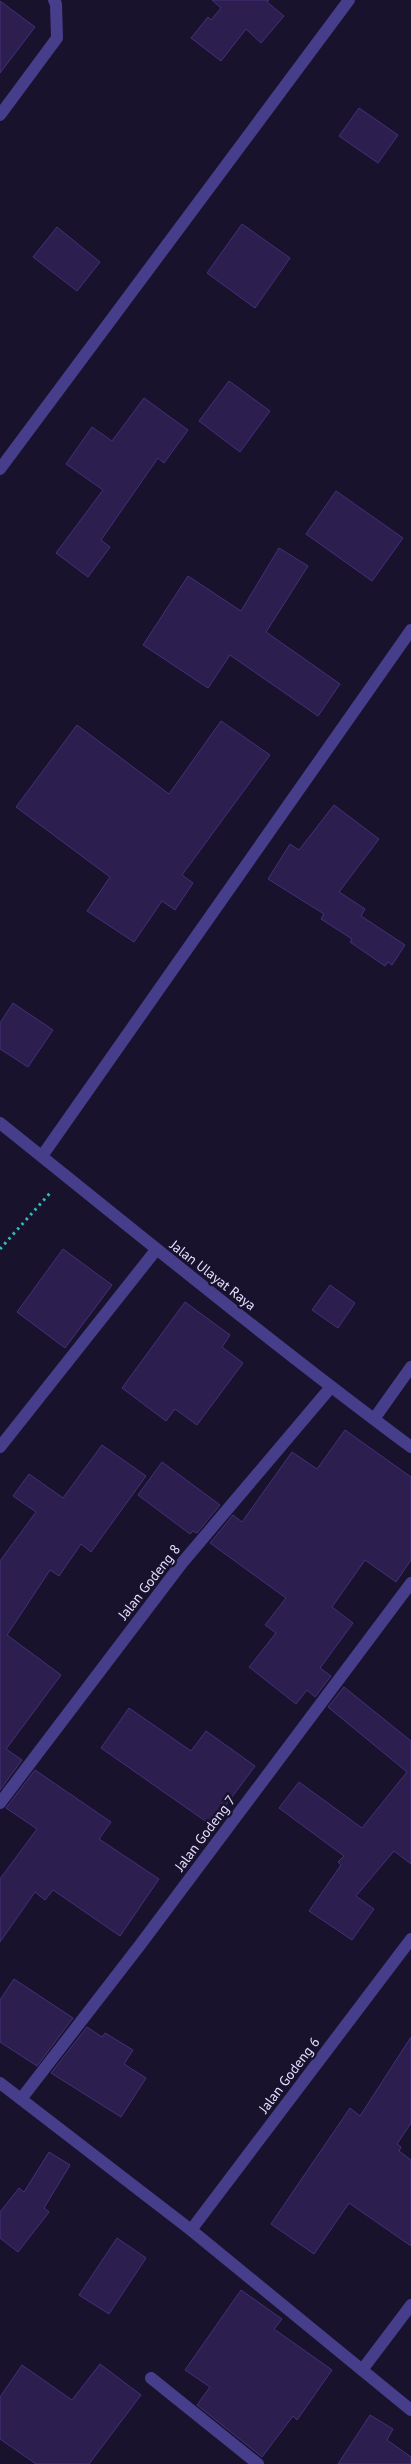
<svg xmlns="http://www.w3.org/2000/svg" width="411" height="2464" viewBox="0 0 411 2464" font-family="'PT Sans',sans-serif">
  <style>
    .building { fill: #2c1e4e; stroke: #453079 }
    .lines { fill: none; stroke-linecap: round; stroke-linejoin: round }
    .path { stroke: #32bbbe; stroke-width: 3; stroke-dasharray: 2.5 4; stroke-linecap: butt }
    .minor { stroke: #473e8b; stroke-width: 12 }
    .labels { text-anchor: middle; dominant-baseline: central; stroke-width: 5; stroke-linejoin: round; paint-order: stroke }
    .street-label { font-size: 14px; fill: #e5deff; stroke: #19122d }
  </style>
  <rect width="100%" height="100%" fill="#19122d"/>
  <!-- building -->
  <g class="building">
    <path d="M212,0H269L267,2L284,16L261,43L246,29L221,61L191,38L208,17L211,20L221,8Z"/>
    <path d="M0,1L35,27L0,73Z"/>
    <path d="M359,108L398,135L378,163L339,136Z"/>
    <path d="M242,224L290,258L255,308L207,273Z"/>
    <path d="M57,227L100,262L77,291L33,257Z"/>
    <path d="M229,381L270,411L240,452L199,421Z"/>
    <path d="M144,398L188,430L164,463L158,458L101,540L110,547L88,577L56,553L103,490L66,464L92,427L112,441Z"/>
    <path d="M336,491L403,538L372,581L306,534Z"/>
    <path d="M279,548L308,566L266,632L340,684L318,716L230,655L208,688L143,645L188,576L241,611Z"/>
    <path d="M221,721L270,755L182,875L193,883L175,910L162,901L134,942L87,911L110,877L16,807L77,725L169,794Z"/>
    <path d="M334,805L379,839L339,892L365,909L361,916L405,945L392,965L388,962L385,966L350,942L352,939L321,919L324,914L268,879L290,844L299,850Z"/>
    <path d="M13,1003L53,1030L28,1067L0,1049V1023Z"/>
    <path d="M63,1249L112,1285L65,1348L17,1312Z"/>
    <path d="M330,1285L355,1303L338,1328L312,1310Z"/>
    <path d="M185,1302L230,1335L222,1347L243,1363L197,1425L175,1409L166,1421L122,1388Z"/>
    <path d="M345,1430L411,1477V1560L396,1582L365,1560L332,1607L353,1623L320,1668L331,1676L315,1697L307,1690L296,1704L249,1667L276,1633L265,1625L286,1598L210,1543L233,1515L242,1522L292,1452L317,1469Z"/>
    <path d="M102,1445L146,1476L91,1552L81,1544L59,1576L50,1570L7,1635L61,1675L6,1749L22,1760L0,1790V1561L36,1512L13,1496L29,1474L63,1498Z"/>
    <path d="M162,1462L220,1505L197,1533L193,1531L190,1534L138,1495Z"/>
    <path d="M344,1687L411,1741V1864L394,1851L356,1896L374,1909L352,1940L309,1911L341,1865L338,1862L344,1856L279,1808L299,1782L362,1828L407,1772L328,1707Z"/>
    <path d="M129,1708L191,1751L206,1731L255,1766L211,1825L101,1748Z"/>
    <path d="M35,1770L111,1822L99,1839L159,1879L120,1936L53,1890L45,1900L35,1892L0,1942V1879L37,1829L6,1808Z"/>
    <path d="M14,1979L73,2018L37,2066L0,2042V2000Z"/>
    <path d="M87,2027L102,2037L105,2033L133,2050L124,2064L146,2078L121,2117L51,2073Z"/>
    <path d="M411,2037V2123L397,2144L401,2147L399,2151L411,2160V2246L349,2203L314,2254L271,2224L350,2108L360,2116Z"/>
    <path d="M49,2152L70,2165L44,2208L49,2212L18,2252L0,2238V2212L19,2188L24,2192Z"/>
    <path d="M117,2238L146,2258L109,2314L79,2295Z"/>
    <path d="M241,2290L282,2319L274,2329L332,2370L297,2420L293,2416L262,2457L197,2405L210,2387L185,2370Z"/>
    <path d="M100,2364L141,2395L89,2464H36L0,2439V2397L22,2365L72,2400Z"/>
    <path d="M370,2415L393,2429L387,2440L411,2457V2464H338Z"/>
  </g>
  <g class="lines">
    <!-- path -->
    <path class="path" d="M0,1249L51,1192"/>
    <!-- minor -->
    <g class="minor">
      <path d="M0,115L57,38L56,4L54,0"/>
      <path d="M0,469L349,0"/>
      <path d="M0,1123C136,1232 271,1343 411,1447"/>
      <path d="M42,1156L411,630"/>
      <path d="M374,1419L411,1367"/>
      <path d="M0,1447L156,1250"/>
      <path d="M0,1803L182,1563L331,1387"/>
      <path d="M0,2083L191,2230L411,2410"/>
      <path d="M21,2099L140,1945L411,1583"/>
      <path d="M191,2230L411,1939"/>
      <path d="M362,2370L411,2305"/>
      <path d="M151,2378L258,2464"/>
    </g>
  </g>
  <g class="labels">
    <!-- street labels -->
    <g class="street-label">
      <text transform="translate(213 1275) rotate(38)">Jalan Ulayat Raya</text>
      <text transform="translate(149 1582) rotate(-52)">Jalan Godeng 8</text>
      <text transform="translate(205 1833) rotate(-53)">Jalan Godeng 7</text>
      <text transform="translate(289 2075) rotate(-53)">Jalan Godeng 6</text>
    </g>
  </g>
</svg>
